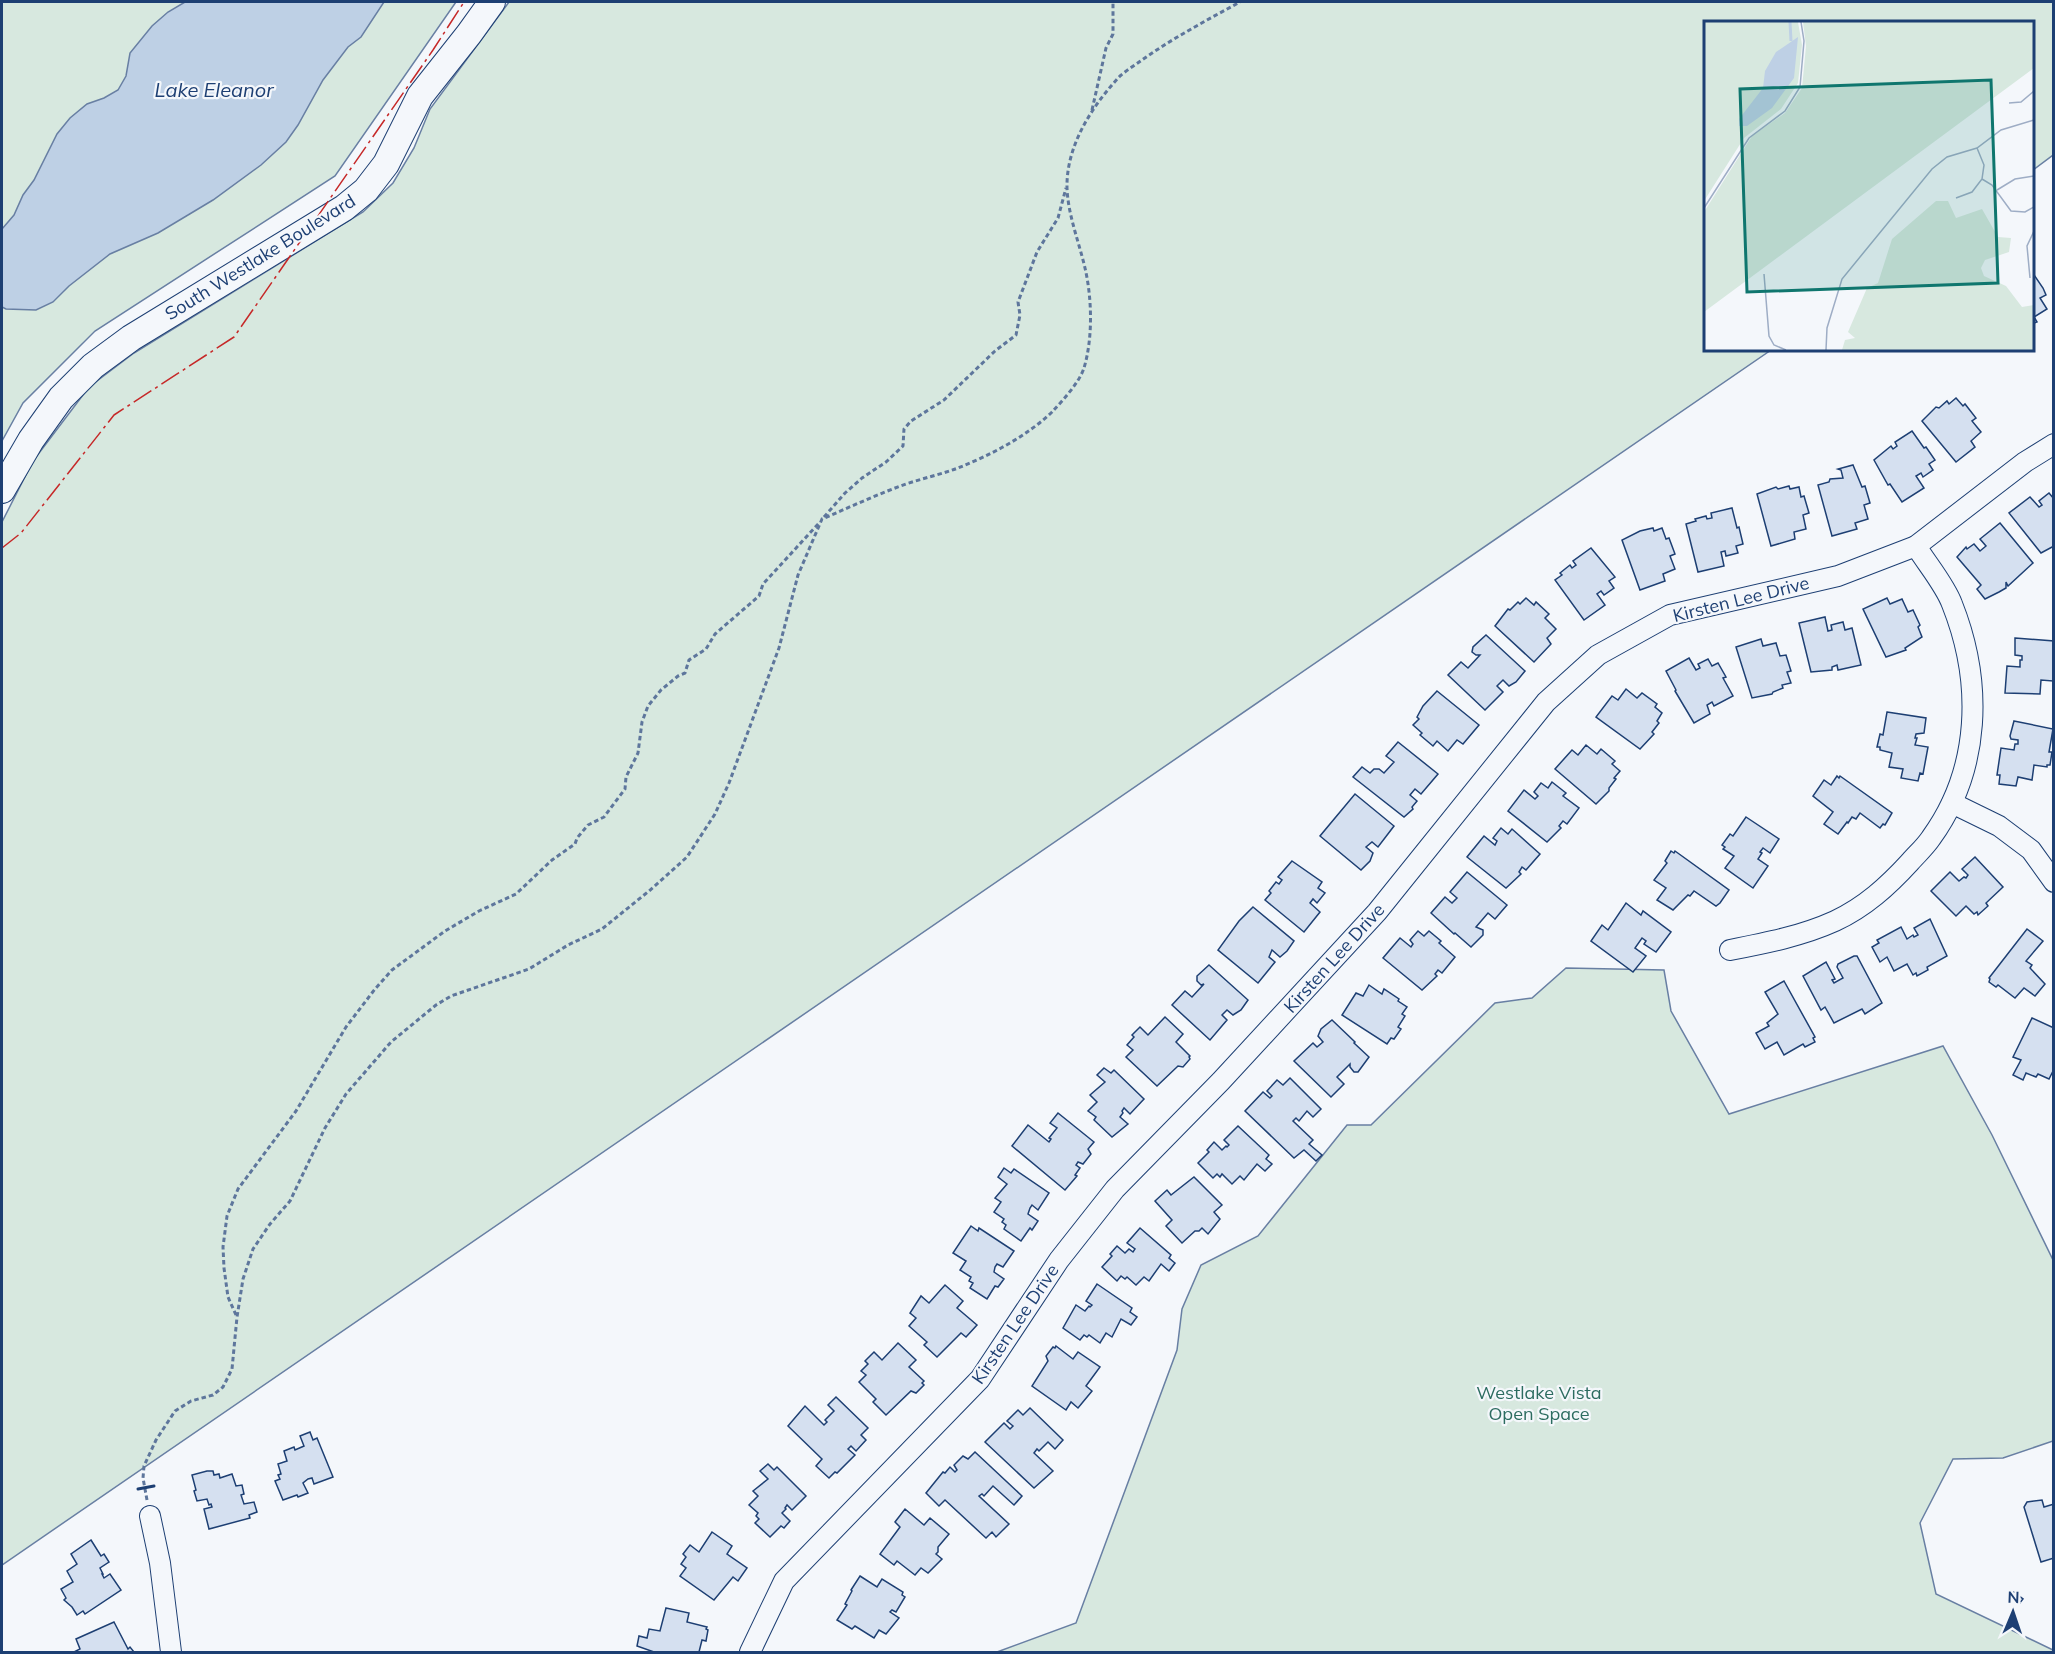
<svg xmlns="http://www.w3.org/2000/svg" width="2055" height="1654" viewBox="0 0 2055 1654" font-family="Mulish,sans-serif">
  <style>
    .green { fill: #d7e8df; stroke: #687fa3; stroke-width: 1.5 }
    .water { fill: #bed0e5; stroke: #687fa3; stroke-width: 1.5 }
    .building { fill: #d5e0f0; stroke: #1d3f73; stroke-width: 1.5 }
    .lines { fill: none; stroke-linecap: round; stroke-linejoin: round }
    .minor-casing { stroke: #1d3f73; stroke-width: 22 }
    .major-casing { stroke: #1d3f73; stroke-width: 28 }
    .path { stroke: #5e769c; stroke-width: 3; stroke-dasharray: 4.5 3; stroke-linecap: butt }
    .minor { stroke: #f4f7fb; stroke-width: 20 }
    .major { stroke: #f4f7fb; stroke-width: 26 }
    .wall { stroke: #1d3f73; stroke-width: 3 }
    .power { stroke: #c62828; stroke-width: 1.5; stroke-dasharray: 21 4.5 3 4.5; stroke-linecap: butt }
    .labels { text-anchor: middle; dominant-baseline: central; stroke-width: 4.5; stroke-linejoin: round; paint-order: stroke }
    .street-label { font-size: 18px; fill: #1d3f73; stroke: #f4f7fb }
    .park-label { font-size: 18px; fill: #2c6c60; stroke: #f4f7fb }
    .water-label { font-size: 20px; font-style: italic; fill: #1d3f73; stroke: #f4f7fb }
    .inset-river { fill: none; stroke: #bed0e5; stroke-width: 3 }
    .inset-road { fill: none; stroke: #9eadc5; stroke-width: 1.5 }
    .view { fill: #0f766e; fill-opacity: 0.15; stroke: #0f766e; stroke-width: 3 }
    .inset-edge { fill: none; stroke: #1d3f73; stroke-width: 3 }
  </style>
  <rect width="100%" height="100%" fill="#f4f7fb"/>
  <!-- green -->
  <g class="green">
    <path d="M2,2H456L335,176L95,331L23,403L2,441Z"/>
    <path d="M509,2H2053V155L2033,170L2032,22H1706V350H1771L2,1565V522L33,461L89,387L134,353L363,212L393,183L414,148L430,109Z"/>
    <path d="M1566,968L1664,970L1671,1011L1729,1114L1943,1046L1992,1135L2053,1260V1441L2003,1458L1953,1459L1920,1523L1936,1594L2053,1650V1652H997L1076,1623L1177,1350L1182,1309L1201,1265L1258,1236L1347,1125H1371L1495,1003L1532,998Z"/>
  </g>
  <!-- water -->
  <path class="water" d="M185,2H384L361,37L348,47L323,80L298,125L286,142L261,165L213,200L158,233L110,254L69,286L53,302L36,310L6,309L2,307V229L14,215L23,195L34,180L57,134L70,118L87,104L104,98L118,90L126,76L130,53L152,26L168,12Z"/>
  <!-- building -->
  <g class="building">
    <path d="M2032,272L2043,288L2046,295L2040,298L2047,309L2034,317L2037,322L2032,324Z"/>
    <path d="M1956,398L1963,406L1965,404L1976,418L1972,421L1981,432L1971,441L1975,447L1956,462L1922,421L1936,407L1939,408L1947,401L1949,404Z"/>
    <path d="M1912,431L1924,448L1926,447L1935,460L1929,464L1933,470L1923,477L1921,473L1916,476L1924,488L1902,502L1890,484L1888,485L1874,460L1891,446L1893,449L1897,446L1895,442Z"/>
    <path d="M1853,465L1862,487L1865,486L1870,503L1864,505L1868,519L1855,523L1857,529L1832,536L1818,485L1829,482L1830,479L1843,478L1841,470L1838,469Z"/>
    <path d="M1789,486L1790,489L1799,487L1801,497L1804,496L1809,513L1803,515L1806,529L1794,532L1795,539L1771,546L1757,494L1776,487L1778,489Z"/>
    <path d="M2049,493L2054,499V546L2041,553L2009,513L2030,497L2039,507L2042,505L2039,501Z"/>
    <path d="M1732,508L1737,528L1739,527L1743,544L1736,546L1738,553L1726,556L1725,551L1721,552L1724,566L1698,572L1686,524L1696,521L1695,519L1706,516L1707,519L1712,518L1711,513Z"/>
    <path d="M2000,523L2033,563L2008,586L2006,582V588L1999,592L1985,599L1977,589L1981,585L1957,557L1966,547L1967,549L1974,544L1980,551L1986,546L1980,539Z"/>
    <path d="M1653,528L1654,531L1662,528L1666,539L1669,538L1675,554L1670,556L1675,569L1663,574L1665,581L1640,590L1622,540L1640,531Z"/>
    <path d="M1591,548L1615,577L1609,581L1614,588L1604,595L1601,591L1597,594L1605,605L1584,620L1555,580L1562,575L1560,573L1570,565L1572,568L1576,565L1573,561Z"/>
    <path d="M1526,598L1534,605L1536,602L1549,614L1545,618L1556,629L1547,638L1551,644L1534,662L1495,626L1508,609L1510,610L1518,602L1520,604Z"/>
    <path d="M1887,598L1890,604L1902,599L1908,612L1913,610L1920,625L1918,627L1922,637L1905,648L1906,650L1886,657L1863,609Z"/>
    <path d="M1825,617L1828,631L1832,630L1831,625L1843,622L1845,630L1852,628L1861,665L1838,670L1837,665L1832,667V670L1811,672L1799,623Z"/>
    <path d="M1486,635L1525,671L1516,682L1509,686L1503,680L1497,686L1503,692L1485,710L1448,675L1461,662L1468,668L1480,655H1476L1472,652L1473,647Z"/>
    <path d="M2015,638L2054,641L2053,681L2041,680L2040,694L2005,693L2007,666L2020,667V660H2022V656L2015,655Z"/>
    <path d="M1761,639L1763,646L1776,643L1780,656L1786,655L1791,671L1787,672L1791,683L1782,685L1783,688L1773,692L1772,694L1752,698L1736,647Z"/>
    <path d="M1689,658L1696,670L1700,668L1698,664L1708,659L1712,666L1718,663L1726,677L1723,678L1733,696L1714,706L1712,702L1707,705L1710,714L1694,723L1675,691L1676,690L1666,671Z"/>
    <path d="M1626,689L1637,698L1642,693L1657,704L1655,707L1662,713L1657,721L1659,723L1652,732L1654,734L1640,749L1596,717L1612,696L1618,700Z"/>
    <path d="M1437,691L1479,725L1463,744L1457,740L1448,751L1437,741L1433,746L1420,735L1422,733L1413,725L1419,719L1417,717L1423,706Z"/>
    <path d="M1887,712L1926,718L1924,733L1916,734L1915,738H1917L1915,745L1928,747L1923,774L1920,773L1918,781L1901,778L1903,769L1889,767L1892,753L1880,750V747H1877L1880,734L1883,735Z"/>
    <path d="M2014,721L2053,729L2049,752H2052L2050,765H2047V767L2034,765L2032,780L2018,777L2016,786L1999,784L2000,775H1997L2001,748L2014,750L2015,744H2018V740L2011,739L2010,736Z"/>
    <path d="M1398,742L1438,774L1421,794L1415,789L1410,795L1417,801L1412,807L1413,809L1404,817L1353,777L1362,767L1370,773L1374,769H1379L1384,773L1394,762L1386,756Z"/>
    <path d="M1586,745L1597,754L1601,749L1615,761L1612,764L1620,771L1614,778L1616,779L1609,788V791L1596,804L1555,769L1572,750L1578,755Z"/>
    <path d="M1837,776L1839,778L1840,776L1892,813L1885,825L1883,824L1880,828L1860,813L1856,819L1852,817L1848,823L1847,822L1838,834L1824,824L1833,812L1813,796L1824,780L1831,785Z"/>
    <path d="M1552,782L1566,793L1563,796L1579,808L1567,824L1563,821L1559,826L1561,828L1547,842L1508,811L1524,790L1535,799L1538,796L1534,792L1541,783L1548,788Z"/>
    <path d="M1355,794L1394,826L1378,847L1372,842L1366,847L1373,853L1370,861L1361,870L1320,836Z"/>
    <path d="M1746,817L1779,839L1770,853L1763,848L1760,852L1762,853L1758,859L1768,866L1753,888L1725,868L1734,856L1723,849L1725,847L1722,845L1730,834L1733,836Z"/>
    <path d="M1501,828L1508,834L1512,829L1540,854L1526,870L1522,867L1519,872L1521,874L1506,888L1467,857L1484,836L1495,845L1497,841L1493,838Z"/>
    <path d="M1671,851L1674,853L1675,851L1729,890L1720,903L1716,906L1694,891L1690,896L1688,895L1673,910L1657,900L1666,888L1654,880L1667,863L1665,861Z"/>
    <path d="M1975,857L2003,887L1986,903L1988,906L1978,915L1977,912L1974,914L1966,906L1956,916L1931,891L1950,872L1959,881L1964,877L1966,878L1968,875L1962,869Z"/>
    <path d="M1292,861L1322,882L1318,888L1325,893L1317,903L1313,899L1310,903L1320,912L1304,932L1265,900L1271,893L1269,891L1276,882L1279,884L1282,880L1278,877Z"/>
    <path d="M1467,872L1507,905L1495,919L1488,913L1476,927L1483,930V935L1471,947L1455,933L1454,934L1431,913L1445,897L1452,903L1457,898L1450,892Z"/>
    <path d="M1626,903L1641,915L1643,911L1671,932L1656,952L1644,944L1646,941L1642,938L1635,948L1646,956L1633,972L1591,941L1602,925L1608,930Z"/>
    <path d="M1253,907L1294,941L1287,951L1280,957L1272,950L1269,957L1275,962L1258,983L1218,950L1239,921Z"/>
    <path d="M1930,919L1947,956L1927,967L1928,970L1917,976L1916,973L1913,975L1907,964L1894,971L1887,957L1880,962L1872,947L1879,943L1877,940L1901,927L1907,939L1913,935L1914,937L1918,935L1914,928Z"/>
    <path d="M2027,929L2043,941L2026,961L2032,965L2030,968L2045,984L2035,996L2024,988L2015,998L1998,985L1996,987L1989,982L1990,979L1989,978Z"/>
    <path d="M1418,931L1424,936L1429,931L1441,941L1439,943L1455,957L1442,973L1438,970L1435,974L1437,976L1422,990L1383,958L1400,938L1411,947L1413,944L1410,940Z"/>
    <path d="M1854,956H1857L1882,1003L1865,1014L1862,1009L1834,1023L1825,1007L1821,1010L1803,976L1826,962L1835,979L1832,980L1834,983L1843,978L1837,967L1838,964Z"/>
    <path d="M1209,965L1248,1000L1241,1010L1233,1015L1227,1010L1222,1015L1227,1020L1210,1040L1172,1005L1185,991L1192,997L1204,984L1201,985L1197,981V976Z"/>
    <path d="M1784,981L1815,1037L1813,1038L1815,1042L1805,1047L1803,1044L1784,1055L1777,1042L1765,1049L1756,1033L1769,1026L1767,1023L1778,1014L1765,992Z"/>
    <path d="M1369,985L1382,994L1384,989L1399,999L1398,1001L1407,1007L1402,1014L1405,1016L1398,1027L1401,1029L1394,1039L1391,1038L1387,1044L1342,1015L1356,993L1363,996Z"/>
    <path d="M1165,1017L1183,1034L1176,1042L1190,1056L1189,1057L1190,1059L1183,1067L1178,1066L1157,1086L1126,1057L1133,1050L1127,1045L1134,1037L1132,1035L1140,1027L1148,1035Z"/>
    <path d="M2032,1018L2054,1028V1069L2049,1079L2038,1074L2036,1077L2026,1073L2023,1080L2013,1075L2021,1060L2013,1057Z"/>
    <path d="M1332,1020L1355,1042L1354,1043L1369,1057L1358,1072H1354L1350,1067V1064L1337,1077L1344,1084L1331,1097L1294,1061L1313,1043L1317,1047L1323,1042L1318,1036L1321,1029Z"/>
    <path d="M1104,1068L1111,1073L1114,1070L1144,1099L1130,1114L1124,1108L1122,1111L1123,1113L1120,1117L1128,1124L1112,1137L1094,1120L1096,1117L1088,1111L1097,1102L1090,1095L1105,1082L1097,1075Z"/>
    <path d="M1290,1078L1321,1109L1313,1117L1307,1111L1299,1121L1296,1118L1293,1121L1313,1140L1309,1144L1322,1155L1316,1161L1304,1150L1294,1158L1245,1111L1263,1092L1270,1098L1272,1096L1267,1091L1277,1080L1283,1085Z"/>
    <path d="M1058,1113L1094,1142L1088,1149L1091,1154L1083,1164L1078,1162L1076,1165L1080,1168L1075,1175L1077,1176L1065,1190L1012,1146L1028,1125L1049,1142L1051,1139L1049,1138L1057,1128L1050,1123Z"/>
    <path d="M1238,1126L1269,1155L1266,1159L1272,1164L1265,1171L1257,1164L1244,1180L1240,1176L1232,1184L1222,1174L1220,1177L1217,1174L1213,1178L1198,1163L1209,1152L1207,1150L1214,1142L1222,1150L1226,1146L1227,1147L1229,1145L1224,1140Z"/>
    <path d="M1004,1168L1011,1173L1014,1169L1049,1193L1038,1210L1032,1205L1030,1208L1028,1214L1038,1221L1032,1230L1030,1228L1021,1241L1004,1229L1006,1225L1002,1222L1004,1219L994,1212L1001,1202L995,1198L1007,1184L998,1177Z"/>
    <path d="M1194,1177L1222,1205L1214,1212L1220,1219L1208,1234L1202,1228L1199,1231H1195L1182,1243L1166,1226L1172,1220L1155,1201L1167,1190L1171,1195Z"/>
    <path d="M971,1226L978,1231L979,1228L1014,1251L1003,1267L997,1264L995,1267L994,1272L1004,1279L998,1287L995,1286L987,1299L970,1288L973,1283L969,1281L971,1277L960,1270L966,1261L953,1253Z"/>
    <path d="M1140,1228L1171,1255L1169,1258L1175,1263L1169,1271L1161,1264L1149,1281L1144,1277L1136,1285L1127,1277L1125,1279L1121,1276L1117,1281L1102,1267L1112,1256L1110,1254L1117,1246L1125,1253L1129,1249L1133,1252L1135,1249L1127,1243Z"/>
    <path d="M1097,1284L1132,1308L1130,1312L1137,1317L1131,1325L1121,1319L1112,1337L1106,1333L1100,1343L1089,1335L1087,1337L1084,1335L1080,1340L1063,1328L1076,1305L1085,1311L1089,1306L1090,1307L1092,1305L1086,1301Z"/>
    <path d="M945,1285L963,1301L957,1308L977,1325L966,1337L961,1333L937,1357L924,1345L927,1342L909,1326L916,1318L910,1313L921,1296L929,1303Z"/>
    <path d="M898,1343L916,1360L909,1367L924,1381L922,1383L924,1385L916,1393L911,1391L886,1415L873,1402L876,1399L859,1382L866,1375L861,1371L868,1364L865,1361L874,1352L882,1360Z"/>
    <path d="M1056,1346L1073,1359L1078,1352L1100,1367L1086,1386L1092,1391L1078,1408L1071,1402L1066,1410L1032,1386L1048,1361L1046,1356L1053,1347L1055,1348Z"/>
    <path d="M836,1397L868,1428L861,1435L866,1440L856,1451L851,1446L848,1449L855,1455L837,1473L835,1472L829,1478L816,1466L822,1459L788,1426L805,1406L824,1425L827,1422L825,1420L834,1411L828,1405Z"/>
    <path d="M1030,1408L1063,1440L1055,1449L1048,1442L1039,1451L1037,1449L1034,1453L1053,1471L1034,1488L985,1442L1004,1423L1010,1429L1013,1426L1007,1421L1018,1410L1023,1415Z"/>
    <path d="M310,1432L313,1440L317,1438L333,1477L314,1484L312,1478L308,1479L303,1483L308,1493L298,1497L297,1495L283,1500L275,1481L280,1479L278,1475L281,1474L278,1464L287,1461L284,1451L294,1447L295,1450L304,1446L300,1436Z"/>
    <path d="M975,1452L1022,1496L1014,1505L993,1486L984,1496L982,1494L979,1496L1009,1524L996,1537L992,1532L986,1538L945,1500L939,1506L926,1493L943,1472L945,1473L950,1467L955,1472L957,1470L954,1465L963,1456L968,1459Z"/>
    <path d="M768,1464L774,1470L777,1467L806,1496L792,1510L787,1505L785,1508L786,1509L782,1513L790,1521L784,1528L781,1526L770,1537L755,1523L759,1519L756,1516L758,1513L749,1505L758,1496L753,1491L768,1479L760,1471Z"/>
    <path d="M207,1471H213L214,1475L219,1474L220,1478L232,1474L236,1486L242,1485L244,1494L241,1495L244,1504L254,1502L257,1512L249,1515L250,1518L209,1529L204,1509L212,1507L211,1504L209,1505L207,1499L197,1501L194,1491L196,1490L192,1475Z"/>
    <path d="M2042,1500L2044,1507L2054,1504V1558L2041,1562L2024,1507L2027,1502Z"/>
    <path d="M905,1509L924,1525L930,1518L949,1534L938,1547V1552L936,1554L942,1559L928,1573L921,1568L915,1575L897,1561L894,1565L880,1554L900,1527L895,1522Z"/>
    <path d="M712,1532L732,1546L727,1554L747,1568L738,1581L733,1577L714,1600L680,1576L686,1568L681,1564L686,1557L683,1554L690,1545L699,1552Z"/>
    <path d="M91,1540L101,1556L104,1554L109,1562L100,1568L103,1574H102L104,1578L110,1574L121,1590L85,1614L83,1611L77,1615L72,1607L64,1600L66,1598L61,1589L73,1582L67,1571L77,1564L71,1554Z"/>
    <path d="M860,1576L877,1587L882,1579L903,1592L902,1595L905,1597L896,1612L892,1610L890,1612L899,1618L886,1634L879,1630L874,1638L855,1626L852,1629L837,1620L847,1605L845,1604L852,1591L851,1590Z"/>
    <path d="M2014,1592L2023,1599L2019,1604L2010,1597Z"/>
    <path d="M666,1608L689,1613L687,1622L707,1627L706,1629L708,1630L706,1641L702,1640L699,1652H654L637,1646L639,1636L647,1638L649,1629L660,1631Z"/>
    <path d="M114,1622L128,1649L130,1647L134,1652H74L80,1649L76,1639Z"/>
  </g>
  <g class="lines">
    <!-- minor casing -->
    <g class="minor-casing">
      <g id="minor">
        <path d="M1952,803L1999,826L2031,850L2054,882"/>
        <path d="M1730,950C1766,943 1802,936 1835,921C1865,907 1888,886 1910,862C1917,854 1925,847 1931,838C1981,769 1983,682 1952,604C1945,585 1927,564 1916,546"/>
        <path d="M150,1516L160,1563L171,1652"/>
        <path d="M750,1652L784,1581L980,1379L1059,1260L1115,1189L1221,1081L1377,912L1546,702L1598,655L1670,615L1838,576L1916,546L2025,462L2054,444"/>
      </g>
    </g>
    <!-- major casing -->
    <g class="major-casing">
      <path id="major" d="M2,490L31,440L61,398L93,366L131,338L344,208L366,190L386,164L420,96L469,34L492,2"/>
    </g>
    <!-- path -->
    <g class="path">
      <path d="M1092,110L1106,48L1113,34V2"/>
      <path d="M824,517L845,493L862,478L886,462L903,446L904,429L911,421L944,400L995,351L1016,335L1020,315L1018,302L1037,252L1058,218L1066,188"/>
      <path d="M236,1315L228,1297L224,1268L223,1247L227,1216L238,1189L296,1111L346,1027L375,989L392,970L445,931L479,911L516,894L552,860L575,844L577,838L588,825L604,817L625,789L626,777L638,753L642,722L648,706L661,690L678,676L685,673L689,660L706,649L715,634L759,596L763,584L820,522"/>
      <path d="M147,1500L143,1478L144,1466L156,1440L175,1411L191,1401L213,1395L223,1387L232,1369L237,1317L243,1279L253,1249L270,1224L290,1201L325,1128L346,1094L391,1042L436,1005L451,996L529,969L568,945L602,929L649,891L687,857L715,814L729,783L779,648L798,575L822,519C850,507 878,494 906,484C924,478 942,474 958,468C991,455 1027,436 1052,412C1063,400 1079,383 1084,368C1093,338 1092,298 1085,268C1079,242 1068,215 1067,188C1066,146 1092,106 1120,76C1127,70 1135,65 1142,60C1173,38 1207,20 1240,2"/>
    </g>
    <!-- minor -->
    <use href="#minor" class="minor"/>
    <!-- major -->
    <use href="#major" class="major"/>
    <!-- wall -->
    <path class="wall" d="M138,1489L154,1486"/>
    <!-- power -->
    <path class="power" d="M2,548L21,533L114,415L234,337L433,50L464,2"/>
  </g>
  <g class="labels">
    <!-- street labels -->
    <g class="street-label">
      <text transform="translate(260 257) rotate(-32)">South Westlake Boulevard</text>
      <text transform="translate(1741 599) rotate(-14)">Kirsten Lee Drive</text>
      <text transform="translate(1334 958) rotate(-48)">Kirsten Lee Drive</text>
      <text transform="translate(1015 1324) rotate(-56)">Kirsten Lee Drive</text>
    </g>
    <!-- park labels -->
    <g class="park-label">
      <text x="1539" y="1392">Westlake Vista<tspan x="1539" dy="21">Open Space</tspan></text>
    </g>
    <!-- water labels -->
    <g class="water-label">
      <text x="214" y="89">Lake Eleanor</text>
    </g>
  </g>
  <!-- overview -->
  <g transform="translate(1704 21)">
    <rect width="330" height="330" fill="#f4f7fb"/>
    <path d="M0,1H94L98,24L94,62L77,88L40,117L0,180ZM99,1H330V47L0,291V191L48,115L81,92L98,67L102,25ZM232,180H244L252,197L278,188L294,216L307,217L305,231L281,239L277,247L280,255L302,265L318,286L330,284V329H138L141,319L151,317L144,311L163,267L174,262L188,218Z" fill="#d7e8df"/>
    <path d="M94,16L90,57L68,87L43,105H35V98L59,67L61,50L72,31Z" fill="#bed0e5"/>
    <path class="inset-river" d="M86,1L87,20"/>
    <path class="inset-road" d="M305,82L317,81L330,70M278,158L288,164L307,190L321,191L330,186M293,169L311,158L330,155M252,177L268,171L278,158L280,144L273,127M0,187L45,117L81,90L96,66L100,20L97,1M60,253L65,315L70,324L82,329M326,257L323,225L330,210M122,329L123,307L138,258L228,148L243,136L273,127L297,109L330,99"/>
    <path class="view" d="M287,59L294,262L43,271L36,68Z"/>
    <rect width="330" height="330" class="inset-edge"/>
  </g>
  <!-- border -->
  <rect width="2055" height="1654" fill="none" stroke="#1d3f73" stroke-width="6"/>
  <!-- north arrow -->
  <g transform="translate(2013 1612) rotate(2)" stroke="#f4f7fb" stroke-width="4.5" paint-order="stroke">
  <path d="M0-4.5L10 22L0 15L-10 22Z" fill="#1d3f73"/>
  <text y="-9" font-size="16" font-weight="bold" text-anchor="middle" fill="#1d3f73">N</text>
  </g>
</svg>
